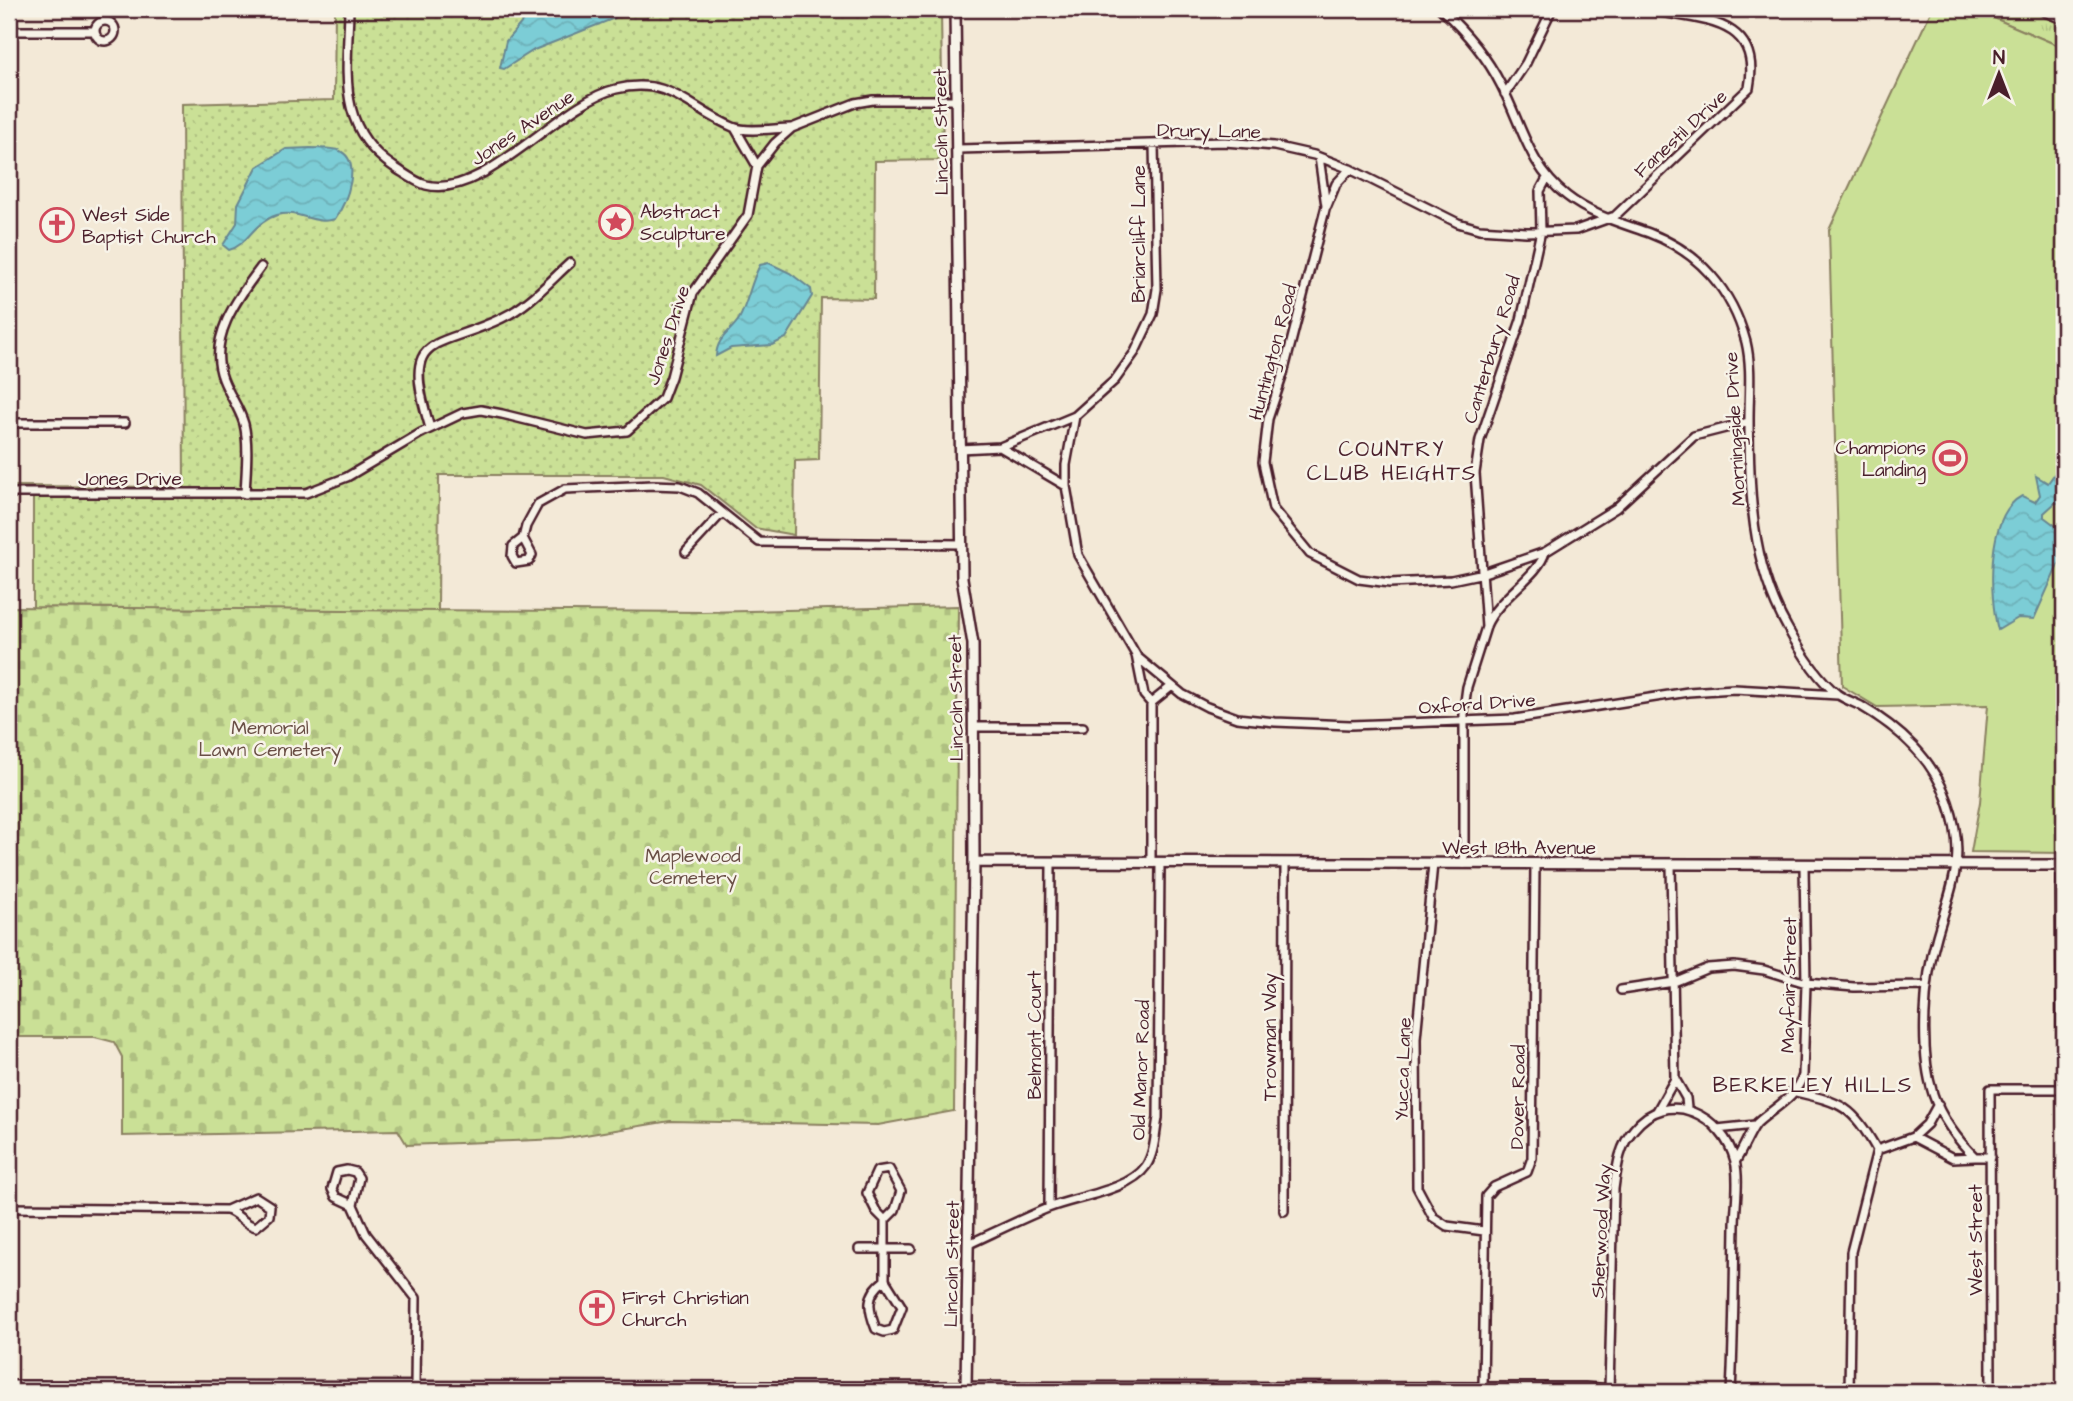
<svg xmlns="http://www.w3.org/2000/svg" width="2073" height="1401" viewBox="0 0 2073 1401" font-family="'Architects Daughter',sans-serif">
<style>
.grass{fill:url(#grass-tufts);stroke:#8a8060;stroke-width:2}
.cemetery{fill:url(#cemetery-stones);stroke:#8a8060;stroke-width:2}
.park{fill:url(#park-dots);stroke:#8a8060;stroke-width:2}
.garden{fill:#cae096;stroke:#8a8060;stroke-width:2}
.water{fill:url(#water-waves);stroke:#688792;stroke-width:2}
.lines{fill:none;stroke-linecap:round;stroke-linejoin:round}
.minor-casing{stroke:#4a1f2b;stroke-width:12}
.tertiary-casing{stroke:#4a1f2b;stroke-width:14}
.motorway-casing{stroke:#4a1f2b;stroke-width:19}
.minor{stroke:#f7f3e8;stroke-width:7}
.tertiary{stroke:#f7f3e8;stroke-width:9}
.motorway{stroke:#f7f3e8;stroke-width:14}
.labels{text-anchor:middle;stroke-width:5;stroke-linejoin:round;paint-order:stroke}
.street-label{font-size:19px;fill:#4a1f2b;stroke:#f7f3e8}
.poi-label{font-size:19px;fill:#4a1f2b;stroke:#f7f3e8;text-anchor:start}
.park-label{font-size:19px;fill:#6a4f46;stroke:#f7f3e8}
.neighbourhood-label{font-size:21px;letter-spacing:2px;fill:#4a1f2b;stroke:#f7f3e8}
</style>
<defs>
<pattern id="grass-tufts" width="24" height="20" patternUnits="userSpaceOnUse" patternTransform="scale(1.75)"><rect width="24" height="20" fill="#cae096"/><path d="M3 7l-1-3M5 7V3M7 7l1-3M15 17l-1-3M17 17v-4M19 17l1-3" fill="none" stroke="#afc081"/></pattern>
<pattern id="cemetery-stones" width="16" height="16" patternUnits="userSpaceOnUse" patternTransform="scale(1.75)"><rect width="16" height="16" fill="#cae096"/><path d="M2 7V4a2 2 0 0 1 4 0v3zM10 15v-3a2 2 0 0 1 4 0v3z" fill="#afc081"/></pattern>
<pattern id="park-dots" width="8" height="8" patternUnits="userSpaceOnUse" patternTransform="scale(1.75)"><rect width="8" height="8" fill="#cae096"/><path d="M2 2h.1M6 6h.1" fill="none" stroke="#afc081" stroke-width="1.8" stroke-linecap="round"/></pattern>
<pattern id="water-waves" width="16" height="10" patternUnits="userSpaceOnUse" patternTransform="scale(1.75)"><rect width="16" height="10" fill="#7ccdd6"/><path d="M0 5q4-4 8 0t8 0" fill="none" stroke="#6db0b8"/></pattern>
</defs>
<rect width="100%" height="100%" fill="#f3e9d7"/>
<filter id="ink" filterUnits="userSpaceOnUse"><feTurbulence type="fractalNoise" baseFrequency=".0143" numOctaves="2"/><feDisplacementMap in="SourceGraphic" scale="14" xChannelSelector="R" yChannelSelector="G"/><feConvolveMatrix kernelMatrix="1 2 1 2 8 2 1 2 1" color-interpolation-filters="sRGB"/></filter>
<g filter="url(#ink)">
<path class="grass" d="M1973 9H2026L2064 25V48Z"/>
<path class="cemetery" d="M958 606 954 1111 878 1125 670 1121 561 1139 407 1145 398 1130 122 1136V1057L114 1042 95 1037H9V607L703 612Z"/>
<path class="park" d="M335 9H941L943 160 875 161 874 299 821 298 819 460 795 461 794 535 755 528 701 485 664 475H439L438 611 33 607V497H9V486L184 487 182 104 334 100Z"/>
<path class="garden" d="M1932 9H1973L2064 48V853L1971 852 1980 802 1988 705 1877 707 1842 686 1829 230Z"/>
<path class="water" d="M533 9H619L620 11 615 18 534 50 504 69 500 68 506 41Z
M310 148C319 148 330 148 338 150 364 160 346 203 335 219 315 226 298 209 277 215 252 223 248 245 229 250L223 245 237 223 238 204 257 167 286 149Z
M769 263 790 273 811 289 812 296 786 338 772 345 731 348 716 356C717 337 730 333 739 319 747 305 751 281 760 265Z
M2064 448V503H2055L2044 513V517L2056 526 2064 527V559L2058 565 2034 619 2018 618 1998 630C1989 597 1986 514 2022 496L2035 502 2040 495 2036 476 2048 483 2055 473Z"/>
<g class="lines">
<g class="minor-casing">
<path id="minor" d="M349 9C348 70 335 128 394 167 404 173 415 182 426 185 485 200 559 102 616 89 671 76 689 109 733 127 748 133 775 128 791 128
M1441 9C1465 31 1486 55 1501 85 1522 125 1529 167 1567 196 1591 215 1621 223 1649 233 1699 252 1732 290 1746 342 1752 367 1749 393 1749 419 1749 490 1751 564 1787 627 1800 651 1816 677 1837 694 1844 699 1853 702 1861 706 1899 728 1934 760 1948 802 1967 857 1952 884 1937 936 1924 980 1919 1050 1933 1094 1940 1116 1958 1141 1975 1157H1991
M95 31a10 10 0 1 1 20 0a10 10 0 1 1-20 0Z
M9 31H92
M1505 94 1526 63 1552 9
M735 128 757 166
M958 149 1225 142 1274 146 1314 155 1350 169 1458 223 1479 229 1526 232 1576 230 1615 216 1749 88C1763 15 1697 21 1645 9
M1319 157 1326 206 1283 374 1268 419 1263 462 1273 509 1310 554 1359 579 1390 583 1451 580 1484 573 1545 552 1616 508 1694 436 1749 422
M1327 206 1336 184 1350 169
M9 423H125
M430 428C400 330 434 351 502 318 528 306 549 282 570 263
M960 449 1000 447
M1066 486 1000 447 1075 416
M9 493H306L347 477 421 433 463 413 481 410 502 414 587 435 627 431 663 398 671 377 693 293 748 215 757 166 775 143 792 128 855 103 873 100H957
M245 494C246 471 249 445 244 424 239 407 229 395 223 379 207 338 237 299 261 267
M523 538 526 526 538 504 565 489 653 485 680 486 698 493 759 542 962 544
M523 538 532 555 529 561 516 563 512 556 513 546Z
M686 552 722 513
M1486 626C1498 597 1539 576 1545 552
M1136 656 1182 694 1207 707 1237 718 1275 722 1350 725 1515 719 1688 692 1734 689 1838 695
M1151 703 1172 686
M973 727H1083
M1151 863V703L1144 695 1136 655 1078 555 1066 486V465L1075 416 1115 380 1135 352 1153 314 1157 289 1154 145
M1433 864 1416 1038 1417 1187 1433 1217 1447 1226 1484 1231
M1464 864V709L1467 687 1486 627 1475 473 1480 440 1521 320 1541 231 1540 191 1547 178
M1671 865 1675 1079 1686 1098 1687 1108
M2060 865 2062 1089
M1621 990 1674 982 1708 968 1734 966 1764 970 1806 983 1854 987 1926 986
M1792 1091C1842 1103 1851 1104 1877 1150
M1657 1111 1675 1079
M1717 1129 1755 1125
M1913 1137 1927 1124 1938 1104
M1877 1150 1913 1137 1953 1158 1975 1157
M1735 1162C1742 1152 1751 1129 1757 1123 1772 1109 1798 1096 1803 1075L1806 983 1804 866
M347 1170 355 1172 359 1178 353 1205 336 1197 332 1189 337 1172Z
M353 1205 366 1234 416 1298 415 1387
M1049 1207 1051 862
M9 1208 227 1210C239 1214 243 1224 256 1227L269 1216 270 1206 256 1197 227 1210
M1284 1211 1285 864
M885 1220 876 1211 867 1193 877 1171 889 1169 901 1191 895 1210 885 1220V1249H911
M969 1244C995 1232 1021 1219 1048 1208 1075 1197 1129 1191 1146 1166 1155 1153 1155 1133 1158 1118L1160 863
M859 1249H885V1280L902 1307 893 1330 884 1332 876 1329C868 1309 865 1295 885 1280
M1483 1388 1486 1196 1494 1187 1527 1172 1532 1158 1535 865
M1609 1390 1614 1189C1617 1167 1619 1146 1634 1129 1668 1087 1723 1115 1735 1161 1740 1180 1735 1207 1735 1226 1734 1281 1734 1337 1731 1392
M1849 1392 1851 1252 1877 1150
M1991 1392 1990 1089H2064"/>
</g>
<g class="tertiary-casing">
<path id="tertiary" d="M955 9 962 578 973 644 974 862 966 1387
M974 862 2064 865
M9 1386 1585 1388 1639 1392"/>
</g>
<g class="motorway-casing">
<path id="motorway" d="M2047 9 2064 16"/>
</g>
<use href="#minor" class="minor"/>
<use href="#tertiary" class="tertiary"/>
<use href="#motorway" class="motorway"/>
</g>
</g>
<defs>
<g id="sight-ring" transform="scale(1.75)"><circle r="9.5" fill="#f7f3e8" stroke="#d1495b" stroke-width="1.5"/><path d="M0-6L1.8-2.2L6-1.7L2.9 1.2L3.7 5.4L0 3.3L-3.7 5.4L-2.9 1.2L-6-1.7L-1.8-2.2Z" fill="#d1495b"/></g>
<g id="church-ring" transform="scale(1.75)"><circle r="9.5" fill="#f7f3e8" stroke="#d1495b" stroke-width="1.5"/><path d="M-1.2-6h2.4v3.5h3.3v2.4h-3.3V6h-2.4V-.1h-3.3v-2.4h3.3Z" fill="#d1495b"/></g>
<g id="stadium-ring" transform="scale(1.75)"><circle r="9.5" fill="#f7f3e8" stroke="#d1495b" stroke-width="1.5"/><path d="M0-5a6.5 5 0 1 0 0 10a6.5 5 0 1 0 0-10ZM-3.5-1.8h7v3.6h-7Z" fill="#d1495b"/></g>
</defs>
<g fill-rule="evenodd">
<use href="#sight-ring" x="616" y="222"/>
<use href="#church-ring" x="57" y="225"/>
<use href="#stadium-ring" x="1950" y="458"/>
<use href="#church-ring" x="597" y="1308"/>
</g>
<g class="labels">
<g class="street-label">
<text transform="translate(522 127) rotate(-34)" y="7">Jones Avenue</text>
<text transform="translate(1209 130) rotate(1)" y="7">Drury Lane</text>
<text transform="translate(940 132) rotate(-91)" y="7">Lincoln Street</text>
<text transform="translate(1680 133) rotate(-43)" y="7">Fanestil Drive</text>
<text transform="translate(1138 234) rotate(-90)" y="7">Briarcliff Lane</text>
<text transform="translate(667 335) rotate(-72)" y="7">Jones Drive</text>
<text transform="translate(1491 349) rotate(-73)" y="7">Canterbury Road</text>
<text transform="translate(1272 352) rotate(-75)" y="7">Huntington Road</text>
<text transform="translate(1734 429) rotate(-93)" y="7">Morningside Drive</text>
<text x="130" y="485">Jones Drive</text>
<text transform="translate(955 698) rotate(-91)" y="7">Lincoln Street</text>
<text transform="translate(1477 703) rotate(-4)" y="7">Oxford Drive</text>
<text x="1519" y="854">West 18th Avenue</text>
<text transform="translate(1788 985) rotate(-89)" y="7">Mayfair Street</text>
<text transform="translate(1034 1035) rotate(-90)" y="7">Belmont Court</text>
<text transform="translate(1269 1037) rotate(-90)" y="7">Trowman Way</text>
<text transform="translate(1402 1069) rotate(-88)" y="7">Yucca Lane</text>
<text transform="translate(1140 1070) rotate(-88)" y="7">Old Manor Road</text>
<text transform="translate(1517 1097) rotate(-89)" y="7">Dover Road</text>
<text transform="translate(1600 1231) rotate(-87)" y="7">Sherwood Way</text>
<text transform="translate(1975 1240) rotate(-90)" y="7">West Street</text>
<text transform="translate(951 1264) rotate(-89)" y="7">Lincoln Street</text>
</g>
<g class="poi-label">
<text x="640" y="218">Abstract<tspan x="640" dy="22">Sculpture</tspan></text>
<text x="82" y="221">West Side<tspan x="82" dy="22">Baptist Church</tspan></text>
<text x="1926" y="454" text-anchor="end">Champions<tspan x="1926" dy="22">Landing</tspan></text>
<text x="622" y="1304">First Christian<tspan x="622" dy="22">Church</tspan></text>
</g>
<g class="park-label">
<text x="270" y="734">Memorial<tspan x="270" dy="22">Lawn Cemetery</tspan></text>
<text x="693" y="862">Maplewood<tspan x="693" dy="22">Cemetery</tspan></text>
</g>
<g class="neighbourhood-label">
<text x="1392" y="456">COUNTRY<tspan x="1392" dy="24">CLUB HEIGHTS</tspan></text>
<text x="1813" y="1092">BERKELEY HILLS</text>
</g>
</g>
<rect width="2073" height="1401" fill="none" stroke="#f7f3e8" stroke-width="35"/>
<rect x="18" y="18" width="2038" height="1366" fill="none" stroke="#4a1f2b" stroke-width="2.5" filter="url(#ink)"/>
<g transform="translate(1999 74)" stroke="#f7f3e8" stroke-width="5" paint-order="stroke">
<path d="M0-5L12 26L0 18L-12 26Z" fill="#4a1f2b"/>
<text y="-10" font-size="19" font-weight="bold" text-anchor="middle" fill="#4a1f2b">N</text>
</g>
</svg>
